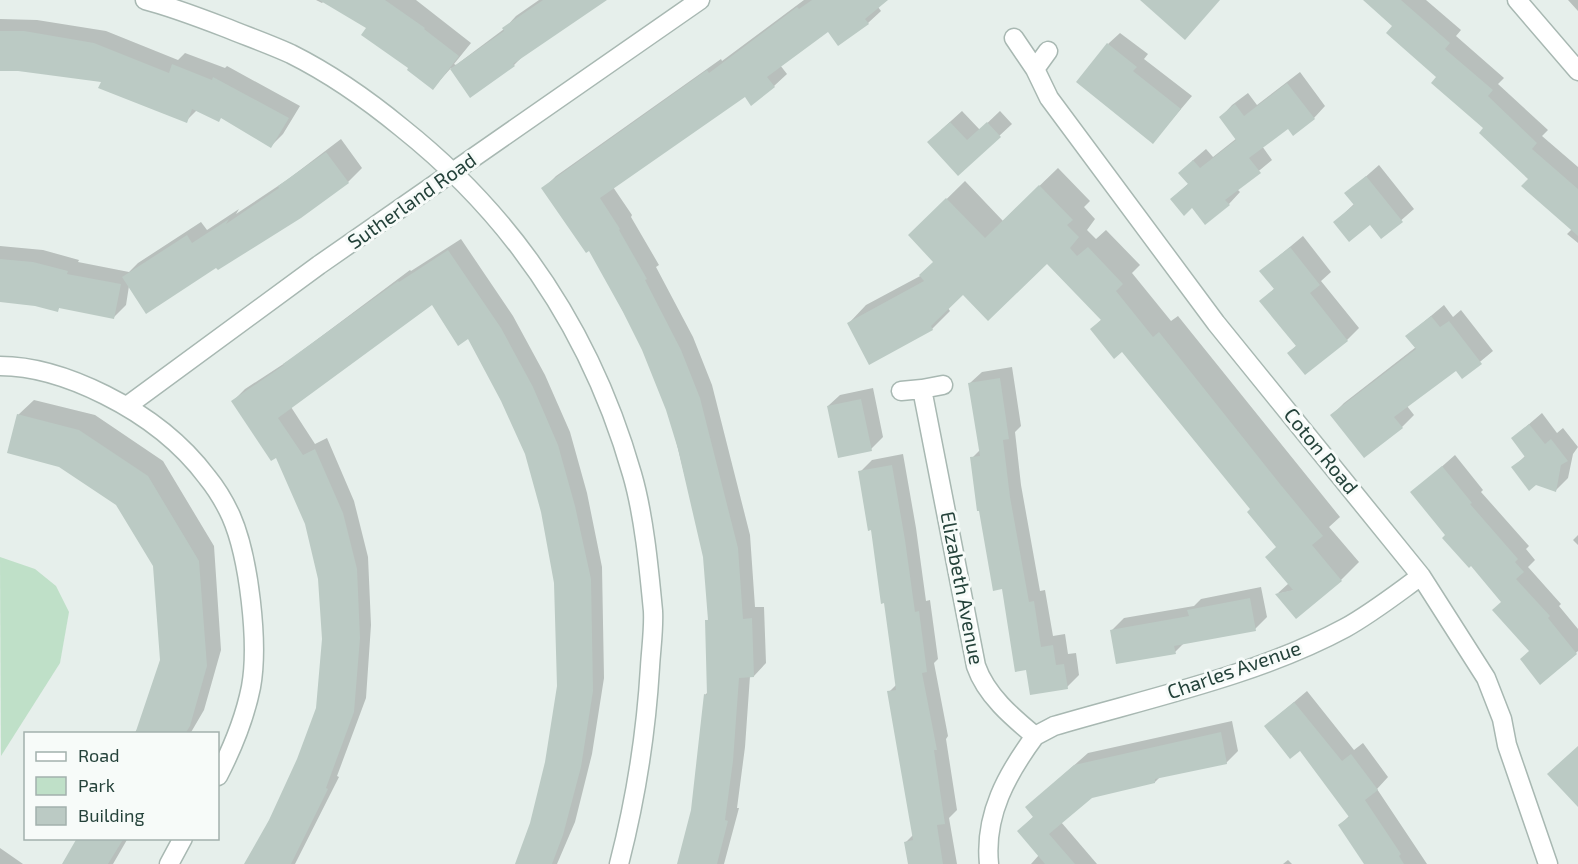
<svg xmlns="http://www.w3.org/2000/svg" width="1578" height="864" viewBox="0 0 1578 864" font-family="'Exo 2',sans-serif">
<style>
.green{fill:#bfe0c8}
.shadow{fill:#0003}
.building{fill:#bbcac4}
.lines{fill:none;stroke-linecap:round;stroke-linejoin:round}
.minor-casing{stroke:#a8b8b2;stroke-width:21}
.minor{stroke:#fff;stroke-width:18}
.labels{text-anchor:middle;stroke-width:6;stroke-linejoin:round;paint-order:stroke}
.street-label{font-size:20px;fill:#24423a;stroke:#f7fbf9}
</style>
<rect width="100%" height="100%" fill="#e6efeb"/>
<path class="green" d="M0 557 35 569 56 586 69 612 60 663 1 756Z"/>
<path class="shadow" d="M316 0H416L471 43 454 64 456 65 504 29 516 16 539 0H605L526 53 514 65 451 68 433 88 368 28 324 1 322 3Z
M804 0H886L878 7 881 11 868 23 828 30 780 65 787 74 774 86 745 95 613 187 632 215 631 217 659 265 656 267 693 337 712 385 750 535 755 607H764L766 663 754 676H750L745 747 737 808H739L724 864H679L693 811 705 695 708 692 707 621 709 618 705 556 668 409 643 349 590 248 543 189 556 176 721 59 722 61Z
M1366 0H1426L1461 30 1456 36 1504 78 1498 84 1548 130 1542 136 1578 167V243L1567 234 1572 229 1530 179 1394 26Z
M1568 0H1578V11Z
M0 19 37 20 106 31 178 60 185 53 225 68 227 66 300 106 283 134 271 146 222 117 197 110 186 121 103 81 18 70 0 69Z
M1120 33 1148 54 1144 59 1192 96 1153 142 1108 44Z
M1300 72 1325 106 1314 118 1288 126 1262 146 1272 160 1237 189 1240 192 1229 204 1192 206 1172 199 1189 183 1192 161 1206 149 1213 157 1237 138 1221 117 1232 105 1248 93 1257 105Z
M962 111 980 130 1000 111 1012 124 958 174 941 130Z
M341 139 362 168 348 182 217 266 129 286 126 305 114 317 60 307 57 310 35 304 0 301V246L43 250 79 260 78 262 129 272 138 263 201 222 207 230 239 209 236 214 287 180Z
M1379 165 1414 209 1382 237 1370 223 1335 222 1354 204 1346 194Z
M1058 168 1090 201 1084 207 1095 219 1087 230 1096 239 1106 230 1140 265 1132 273 1171 321 1178 316 1340 517 1329 527 1359 562 1341 580 1277 594 1289 583 1278 546 1252 509 1122 350 1092 329 1102 319 1047 262 963 293 948 308 950 311 932 329 849 323 866 305 922 275 935 262 910 235 965 181 1003 221Z
M1303 236 1331 272 1321 281 1359 328 1347 340 1289 353 1297 345 1261 301 1275 288 1261 271Z
M461 239 513 316 545 375 570 432 587 493 602 567 604 678 592 754 575 822 557 864H516L532 823 547 762 559 686 555 583 542 511 526 454 503 400 469 337 433 303 291 407 315 444 327 438 354 501 368 557 371 625 366 698 337 776 339 777 295 864H247L270 821 299 760 318 709 324 639 320 578 306 524 277 455 233 401 245 389 291 359 410 270 411 271Z
M1444 305 1453 317 1461 310 1493 351 1463 376 1457 368 1407 406 1414 415 1402 427 1364 456 1332 415 1344 403 1416 347 1407 336Z
M1012 367 1021 426 1015 432 1021 485 1040 591 1045 590 1053 636 1065 634 1068 654 1076 653 1079 675 1067 687 1027 669 1003 587 972 458 980 450 970 383 982 372Z
M873 388 883 437 871 449 828 406 840 395Z
M34 400 95 415 163 461 214 546 221 650 204 710 190 734H134L140 725 162 661 154 565 117 504 18 415Z
M1542 413 1557 433 1563 428 1578 447 1573 454 1568 478 1556 490 1513 468 1526 455 1513 438Z
M903 454 916 528 926 601 930 600 938 659 934 663 948 736 946 739 957 810 949 818 957 864H910L906 842 914 834 889 692 897 684 886 601 860 472 872 460Z
M1455 455 1483 490 1481 492 1529 546 1526 549 1535 560 1528 567 1561 604 1559 606 1578 629V651L1541 683 1530 650 1503 601 1412 493Z
M1578 535V545L1573 540Z
M1261 587 1267 617 1255 629 1185 642 1175 652 1112 630 1124 618 1194 606 1201 599Z
M1307 691 1354 750 1363 743 1388 777 1377 789 1427 864H1366L1340 825 1350 815 1300 749 1266 726Z
M1232 721 1238 751 1226 763 1160 777 1155 782 1092 796 1061 822 1097 864H1031L1039 855 1019 831 1034 816 1027 807 1088 753Z
M80 838H128L113 864H64Z
M0 848 23 864H0Z
M1288 860 1292 864H1283Z"/>
<path class="building" d="M319 0H385L425 28 424 29 459 56 433 90 407 70 408 68 361 35 366 28Z
M543 0H607L513 64 515 66 470 98 450 69 504 31 502 28Z
M812 0H888L865 19 869 24 838 46 828 32 767 77 775 87 751 106 745 97 600 198 620 229 619 230 647 279 645 280 681 350 700 398 738 548 743 619 752 618 754 677 739 678 733 761 725 820 728 821 717 864H677L691 810 704 694 707 695 705 620H708L703 557 678 449 666 410 642 350 623 312 589 251 586 253 541 188 707 70 709 73 797 7 799 9Z
M1140 0H1220L1185 40Z
M1363 0H1401L1450 43 1445 49 1493 90 1488 96 1537 143 1532 149 1578 189V236L1521 186 1528 179 1479 133 1483 128 1431 83 1436 77 1386 33 1392 26Z
M0 31H24L94 43 169 73 172 64 212 80 213 77 289 118 271 148 221 118 219 122 192 109 187 123 98 88 101 82 18 71H0Z
M1107 43 1137 67 1133 71 1181 109 1153 144 1076 82Z
M1287 83 1315 119 1293 136 1288 129 1249 158 1261 173 1225 200 1230 205 1205 225 1192 208 1184 216 1170 199 1188 184 1178 173 1193 160 1200 168 1236 140 1219 117 1235 104 1244 116Z
M950 122 967 140 987 122 1001 137 958 176 927 142Z
M326 152 349 183 301 218 218 270 216 268 146 314 122 277 187 235 192 243 229 219 226 224 279 188 278 186Z
M1366 176 1403 222 1381 239 1370 225 1349 242 1333 222 1354 205 1344 193Z
M1039 185 1073 220 1067 225 1079 237 1070 248 1077 256 1088 247 1123 284 1116 291 1153 337 1159 332 1280 484 1323 536 1312 545 1342 581 1296 619 1275 594 1293 590 1265 557 1276 547 1247 512 1250 509 1122 352 1114 359 1090 329 1101 320 1047 264 988 321 963 295 931 326 933 330 869 365 847 323 924 281 919 275 933 262 908 235 946 198 985 238Z
M1290 247 1320 285 1310 293 1348 341 1305 375 1287 353 1296 346 1259 301 1274 289 1259 271Z
M448 250 501 328 533 387 558 445 575 506 591 579 593 691 581 767 563 835 552 864H515L530 823 545 762 557 686 554 583 541 512 525 454 501 401 468 339 458 346 432 305 278 418 303 455 315 449 343 513 357 569 360 638 354 712 326 788 328 789 291 864H244L269 820 297 759 316 708 322 639 318 579 305 524 276 458 271 461 231 401 284 365 283 364 398 281 399 282Z
M0 259 33 262 68 271 67 274 121 284 114 319 59 308 58 312 35 306 0 302Z
M1431 316 1440 327 1449 321 1482 364 1462 379 1456 371 1394 417 1403 428 1364 458 1330 415 1416 349 1405 336Z
M1000 378 1009 439 1003 440 1010 497 1029 602 1034 601 1041 647 1053 645 1056 665 1064 664 1068 689 1030 695 1026 670 1015 672 1002 589 993 591 979 511H977L970 457 980 456 968 383Z
M861 399 872 451 838 458 827 406Z
M17 414 79 430 148 476 199 561 207 666 190 726 185 734H135L160 660 153 566 116 505 59 467 7 453Z
M1529 424 1545 444 1551 439 1568 461 1561 465 1556 492 1536 485 1529 491 1511 467 1525 457 1511 438Z
M892 465 905 540 915 612 919 611 927 672 922 673 937 750H934L945 824 937 825 943 864H908L904 842 913 840 887 691 896 690 884 603 881 604 871 530 868 531 858 471Z
M1442 466 1472 503 1470 504 1518 559 1515 562 1524 572 1516 579 1550 616 1548 618 1577 654 1540 685 1520 659 1529 651 1492 610 1501 602 1471 566 1469 568 1442 538 1445 535 1410 492Z
M1250 598 1256 631 1174 646 1176 654 1116 664 1110 630 1189 616 1187 610Z
M1294 702 1342 761 1351 754 1378 790 1365 800 1401 854 1399 856 1404 864H1364L1338 825 1349 817 1300 751 1290 759 1264 726Z
M1221 732 1227 764 1155 779V783L1092 798 1049 834 1075 864H1045L1017 831 1033 817 1025 807 1074 765Z
M1578 746V807L1547 774Z
M77 838H124L108 864H62Z"/>
<g class="lines">
<g class="minor-casing">
<path id="minor" d="M145 0C172 7 198 17 224 27 246 36 269 44 291 54 331 74 368 100 402 128 515 218 592 334 632 474 644 515 649 569 653 611 654 629 651 649 650 667 646 735 636 798 619 864
M1517 0 1578 71
M1014 38 1035 69 1048 51
M1035 69 1049 98 1216 323 1421 576 1486 678 1502 719 1507 745 1548 864
M0 366C36 366 73 379 105 395 145 415 180 441 207 477 216 488 225 503 231 516 249 557 259 643 251 687 245 717 232 749 218 776
M943 385 922 389 976 666C986 695 1012 717 1035 736 1007 774 984 815 989 864
M901 391 922 389
M127 406 319 265 700 0
M1035 736 1054 726C1149 698 1258 675 1345 628 1372 613 1396 594 1421 576
M169 864 183 838"/>
</g>
<use href="#minor" class="minor"/>
</g>
<g class="labels">
<g class="street-label">
<text transform="translate(412 201) rotate(-35)" y="7">Sutherland Road</text>
<text transform="translate(1321 451) rotate(51)" y="7">Coton Road</text>
<text transform="translate(962 588) rotate(79)" y="7">Elizabeth Avenue</text>
<text transform="translate(1234 670) rotate(-19)" y="7">Charles Avenue</text>
</g>
</g>
<rect x="24" y="732" width="195" height="108" fill="#f7fbf9" stroke="#a3b1ad" stroke-width="1.5"/>
<rect x="36" y="752" width="30" height="9" fill="#ffffff" stroke="#a3b1ad" stroke-width="1.5"/>
<text x="78" y="762" font-size="18" fill="#24423a">Road</text>
<rect x="36" y="777" width="30" height="18" fill="#bfe0c8" stroke="#a3b1ad" stroke-width="1.5"/>
<text x="78" y="792" font-size="18" fill="#24423a">Park</text>
<rect x="36" y="807" width="30" height="18" fill="#bbcac4" stroke="#a3b1ad" stroke-width="1.5"/>
<text x="78" y="822" font-size="18" fill="#24423a">Building</text>
</svg>
